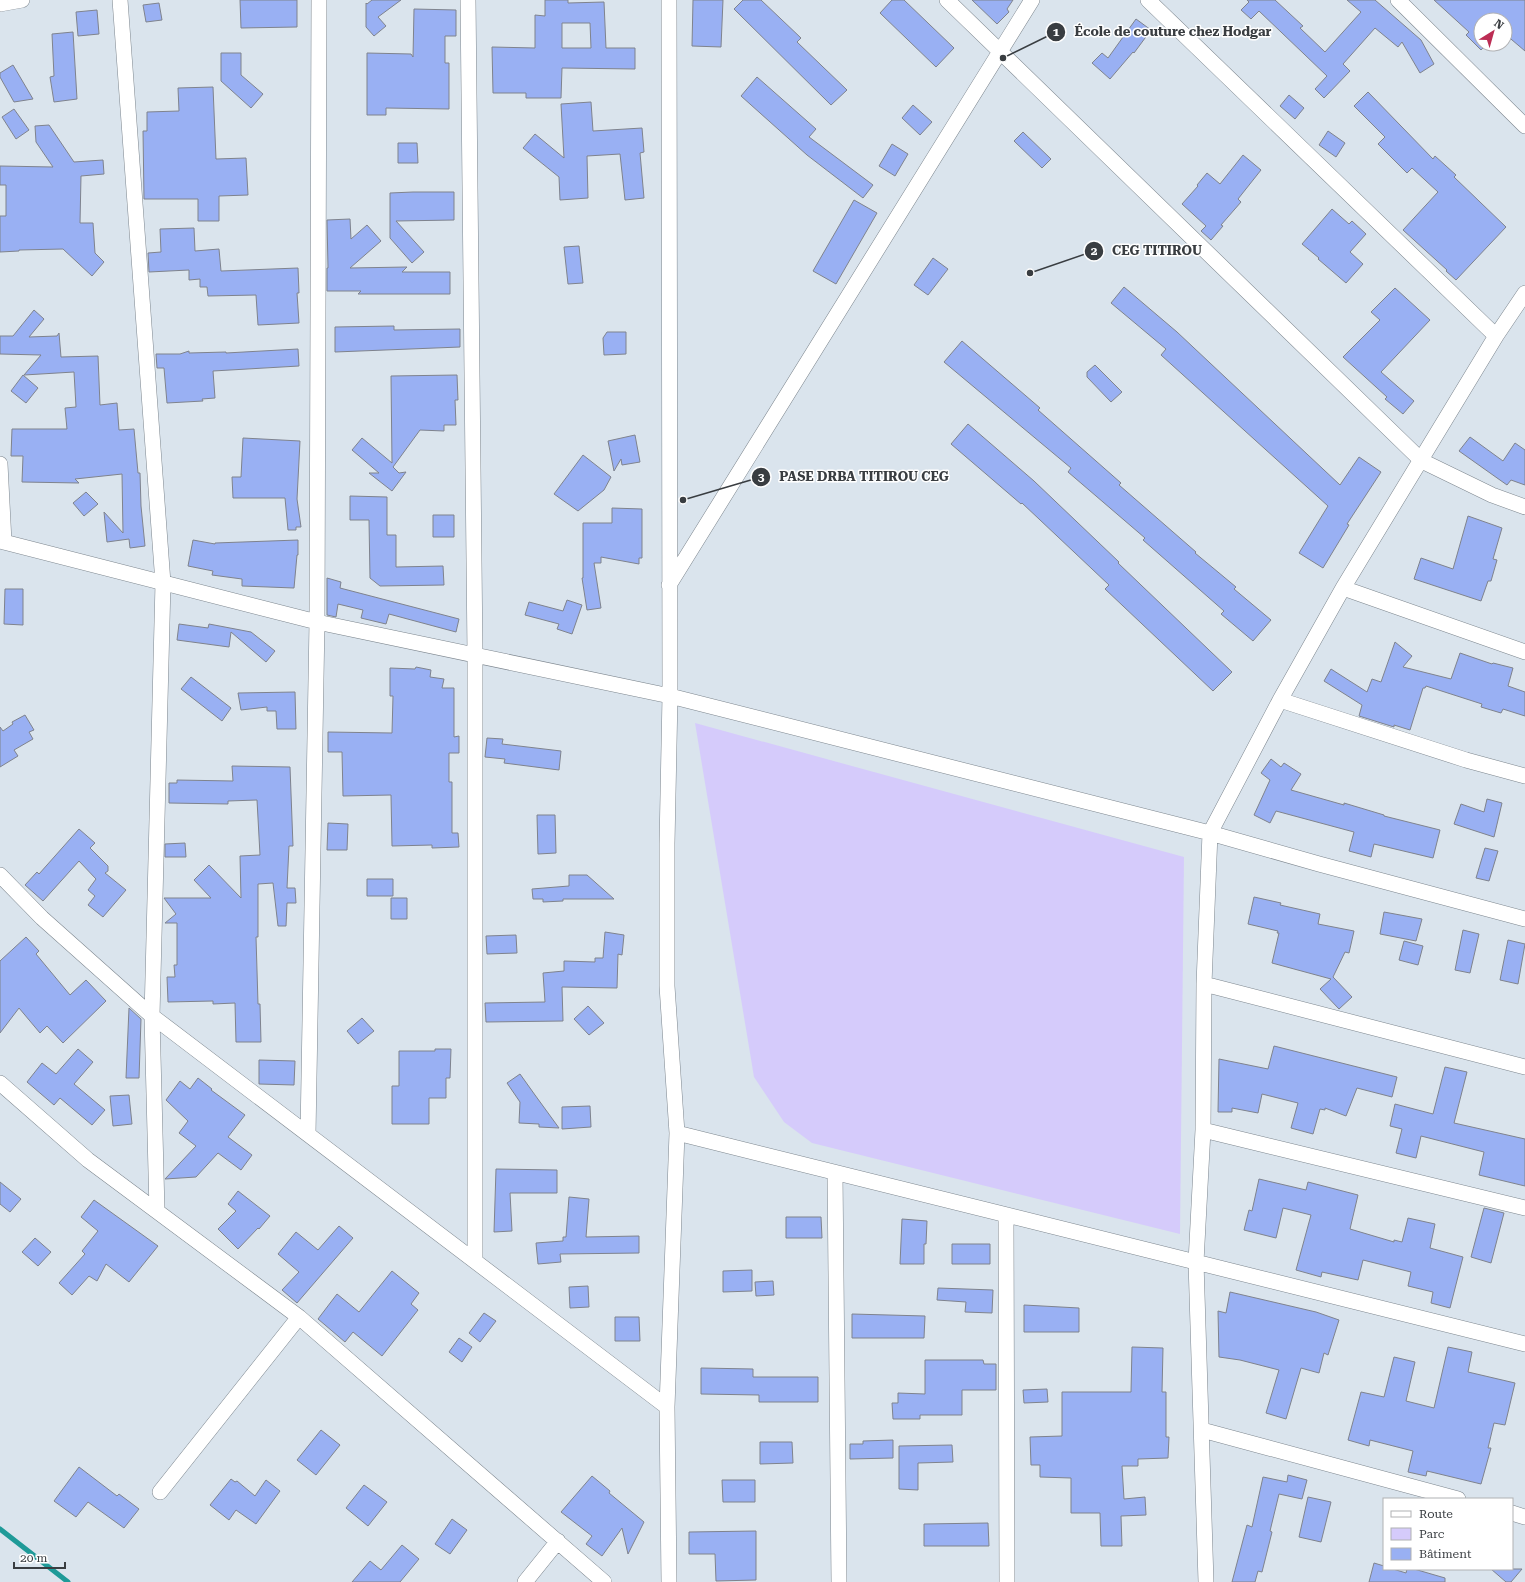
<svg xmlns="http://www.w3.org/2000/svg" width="1525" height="1582" viewBox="0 0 1525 1582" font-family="'Roboto Serif',serif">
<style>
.green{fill:#d5cbfb}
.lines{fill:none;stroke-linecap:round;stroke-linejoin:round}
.stream{stroke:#1f9a98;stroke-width:5}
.building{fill:#99b0f3;stroke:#7f838d;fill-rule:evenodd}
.street-casing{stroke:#7d868e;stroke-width:16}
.street{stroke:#fff;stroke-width:15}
.leader{fill:none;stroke:#393d41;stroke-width:1.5}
.callout-dot{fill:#393d41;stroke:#fff;stroke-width:1.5}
.mark-label{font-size:12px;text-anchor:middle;font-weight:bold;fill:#fff}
.callout-label{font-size:13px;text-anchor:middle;font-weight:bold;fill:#393d41;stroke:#fff;stroke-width:3;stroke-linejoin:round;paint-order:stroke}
</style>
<rect width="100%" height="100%" fill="#dae4ed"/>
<path class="green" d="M695 723 1184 857 1180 1234 812 1143 784 1122 754 1077Z"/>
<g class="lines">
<path class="stream" d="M0 1529 68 1582"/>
</g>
<path class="building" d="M240 0H297V27L241 28Z
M372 0H401L378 17 386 26 374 36 366 27V3L367 4Z
M545 0H568V3L604 2 606 48H635V69L562 68 561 98H526V93H493L492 47 535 48V15L545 16ZM562 23H590L591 48H562Z
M693 0H723L721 47 692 46Z
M743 0H761L801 38 797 42 847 90 831 105 734 9Z
M892 0H904L954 48 936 67 880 13Z
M972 0H1013L1007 9 1009 12 997 24Z
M1247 0H1275L1303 26 1300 28 1325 52 1361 12 1347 0H1375L1421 40 1434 64 1420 73 1402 42 1398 47 1375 28 1343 64 1350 71 1324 98 1315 89 1327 76 1259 11 1251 19 1241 10 1249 2Z
M1434 0H1525V51L1505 34V20H1481V44H1487L1481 50 1466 35 1469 32Z
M159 3 162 20 146 22 143 5Z
M414 9 456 10V36H445V63H449V109L386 108V115H367V53L411 54 413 57Z
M97 10 99 34 78 36 76 12Z
M1136 19 1151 30 1134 53 1133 52 1110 79 1092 63 1102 53 1108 58Z
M73 32 77 99 54 102 50 77 54 76 52 34Z
M221 53H241V75L263 94 251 108 221 81Z
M13 65 33 99 14 102 0 77V73Z
M757 77 816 129 809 137 873 185 863 198 807 155 741 96Z
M213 87 216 159 246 158 248 195 219 196V221H198V199H144L143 131H147V112L179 111 178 88Z
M1368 92 1433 159 1435 156 1456 175 1454 177 1506 227 1456 280 1446 271 1447 270 1403 230 1438 192 1412 168 1407 173 1378 144 1385 137 1354 106Z
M1289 95 1304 108 1295 119 1280 106Z
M591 102 593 131 642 128 644 152 640 153 644 198 625 200 620 154 587 156 588 198 560 200 559 177 523 148 535 134 564 158 561 104Z
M913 105 932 122 920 135 902 118Z
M14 109 29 130 16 139 2 117Z
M49 125 74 162 103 160 104 174 81 176 80 223H93L95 253 104 262 92 276 63 249 19 250V251L0 252V216H6V185H0V166L53 167 36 142 35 126Z
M1328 131 1345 143 1336 157 1319 145Z
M1023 132 1051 159 1042 168 1014 141Z
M398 143H417L418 163H398Z
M892 144 908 154 895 176 879 166Z
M1243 155 1261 170 1238 199 1241 202 1221 225 1223 226 1211 240 1201 231 1206 226 1182 204 1198 186 1197 185 1207 173 1220 184Z
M413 192H454V220L396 221 424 252 412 263 390 238V193Z
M854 200 877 213 836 284 813 271Z
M1332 209 1349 224 1352 221 1366 234 1350 252 1363 264 1346 283 1318 259 1319 258 1302 244Z
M350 219 351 239 367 225 381 241 350 268 407 267 402 272H450V294H358L361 291H327V268H328L327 220Z
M194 228 195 251 219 249 221 271 298 268 299 293H297L299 323 258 325 256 295 208 296 207 287H200V279L189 280V270L149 272 148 253 161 252 160 229Z
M579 246 583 283 568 284 564 247Z
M933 258 948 269 928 295 914 285Z
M1124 287 1177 332 1340 485 1359 457 1381 472 1347 524 1349 525 1323 568 1299 553 1328 506 1161 355 1166 349 1111 303Z
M1395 288 1430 320 1381 372 1414 401 1403 414 1385 399 1387 397 1343 357 1380 320 1371 312Z
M34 310 44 319 29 337 57 336 59 333 61 357 98 356 100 405 117 403 119 430 134 429 138 473H140L141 506 145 546 130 548 129 539 107 542 104 512 123 533 122 474 75 479 79 483 22 482 23 456H11L12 429H67L65 408 76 407 74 372 24 375 41 355 0 354V336H13Z
M394 326V330L460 329V347L335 352V327Z
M607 332H626V354L604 355 603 338Z
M962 341 1040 408 1038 410 1121 483 1119 485 1196 552 1195 553 1236 587 1234 589 1271 620 1253 641 1221 614 1224 611 1143 540 1145 538 1068 472 1071 468 944 362Z
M298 349 299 366 213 371 215 398 202 399 203 401 167 403 164 368H157L156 354H180L189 351V353L226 352V353Z
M1095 365 1122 392 1111 402 1087 377V372Z
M23 375 38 388 26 403 11 391Z
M457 375 458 400H455L456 425H444V431L420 430 393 467 399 473 406 472 392 491 369 473H379L352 450 362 438 392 463 391 376Z
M968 424 1034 481 1119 562 1118 563 1232 672 1213 691 1105 589 1109 585 1022 503 1021 504 951 444Z
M635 435 640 462 622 465 621 459 614 471 608 441Z
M1470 437 1503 461 1515 443 1525 450V485L1511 480 1507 485 1459 451Z
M243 438 300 441 297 499 301 527H296V530H288L285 498H233L232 477H241Z
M583 455 611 477 604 490 578 511 554 494Z
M86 492 98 504 84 516 73 503Z
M350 496 387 497V535H396V567L443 566 444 585 380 586 370 578 369 520H350Z
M612 508 642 509V558H639V564L601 557V563H594L601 608 587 610 582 578H583V523H612Z
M433 515H454V537H433Z
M1468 516 1502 528 1493 559 1497 560 1491 581H1488L1481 601 1414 579 1421 558 1453 569Z
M193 540 215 544V543L298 540V555H297L294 588 242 586V579L212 575 213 571 188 566Z
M327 578 341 582 340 588 459 619 456 632 389 614 386 624 361 618 363 610 338 604 336 617 327 615Z
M5 589H23V625L4 624Z
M567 600 582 605 572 634 557 629 559 624 525 615 529 602 563 611Z
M179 624 208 628 209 624 251 632 275 651 266 662 231 632 229 647 177 640Z
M1395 642 1412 656 1403 667 1451 679 1460 653 1492 664 1493 663 1513 668 1508 686 1525 692V716L1503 709 1501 713 1481 707 1482 704 1426 686 1425 688H1423L1410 730 1394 725V727L1359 716 1362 705 1324 681 1331 669 1367 692 1372 679 1381 682Z
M416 667 431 670 430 677 444 679 442 688H454V737L459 736V753H449V782H452V833H458L459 847 432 848V845L392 846 391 795 343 796 342 752H328V732L392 733 393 696H390V668L415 669Z
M191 677 231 708 222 721 181 689Z
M295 692 296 729H277L276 711H267V707L241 710 238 693Z
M25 715 34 730 29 732 33 739 14 750 18 756 0 767V727L3 731 13 724 12 722Z
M487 738 503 739 502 744 561 751 559 770 504 763 505 759 485 757Z
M1271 759 1281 767 1284 763 1301 774 1291 790 1344 805V803L1384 815V816L1440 830 1433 858 1374 844 1371 857 1349 851 1354 832 1276 811 1270 823 1254 815 1270 780 1261 773Z
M232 766 290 767 293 846H289L287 888H295L296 903H287L286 926H278L273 883 258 884V937H256L258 1004H260L261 1042H236L235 1003 213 1004V1001L168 1002 167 977H175L174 965H177V923H165L176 914 164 898H211L194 880 209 865 241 898 240 856 260 855 257 800 228 801V804L169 803V783H177V780L233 781Z
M1487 799 1502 803 1494 837 1454 824 1461 804 1484 812Z
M537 815H555L556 853 538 854Z
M328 823 348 824 347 850H327Z
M79 829 95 843 90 848 108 866V871L105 873 126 890 103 917 88 905 95 896 88 890 96 879 79 861 43 901 25 885 37 872 39 874Z
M185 843 186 857H165V844Z
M1485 848 1498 851 1489 881 1476 878Z
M569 875H587L614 899H563V901L543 902V899H533L532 889 569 886Z
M367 879H393V896H367Z
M1254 897 1281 903 1280 905 1320 914 1318 924 1354 931 1349 953 1345 952 1333 977 1352 997 1339 1009 1320 989 1331 979 1272 963 1279 933H1277L1278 931 1248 924Z
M391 898H407V919H391Z
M1384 912 1422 919 1416 941 1380 934Z
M1463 930 1479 934 1470 973 1455 970Z
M605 932 624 935 622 955 618 954 617 988 562 987 563 1021 486 1022 485 1003 545 1002 543 973 564 971V961L595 962V958H603Z
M516 935 517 953 487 954 486 936Z
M26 937 39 951 36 954 70 995 86 980 106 1001 63 1043 47 1026 40 1033 19 1008 0 1033V961Z
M1508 940 1525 944 1518 984 1500 980Z
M1404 941 1423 946 1418 965 1399 960Z
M588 1006 604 1023 589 1035 574 1019Z
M129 1008 141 1019 139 1078H126Z
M362 1018 374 1031 358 1044 347 1031Z
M1274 1046 1397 1077 1392 1097 1357 1088 1346 1116 1325 1108V1110L1320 1109 1313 1134 1291 1128 1298 1103 1262 1094 1258 1113 1232 1108V1112H1218L1219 1059 1268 1069Z
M78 1049 93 1062 74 1084 105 1110 92 1125 60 1098 54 1105 27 1082 42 1063 56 1074Z
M435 1049H451L450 1078H446V1098H429V1124H392V1086H399V1051H435Z
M259 1060 295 1061 294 1085 259 1084Z
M1445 1067 1467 1072 1454 1123 1525 1139V1186L1479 1175 1484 1152 1421 1136 1416 1158 1396 1153 1402 1129 1390 1126 1395 1104 1433 1114Z
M520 1074 535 1095 559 1128 539 1127V1124L519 1123 520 1102 507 1083Z
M198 1078 212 1089 211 1090 245 1115 228 1137 252 1155 241 1170 218 1153 196 1177 165 1179 196 1146 179 1133 188 1121 166 1100 180 1081 190 1089Z
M129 1095 132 1124 113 1126 110 1096Z
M590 1106 591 1127 562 1129V1107Z
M496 1169 557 1170V1193H510L512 1231 494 1232Z
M1259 1179 1306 1190 1308 1182 1358 1195 1350 1229 1394 1242V1240L1402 1242 1408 1218 1435 1224 1430 1248 1463 1257 1450 1308 1431 1303 1433 1292 1408 1286 1411 1272 1363 1260 1358 1280 1322 1272 1321 1277 1296 1270 1311 1215 1283 1208 1276 1238 1244 1230 1249 1210 1252 1211Z
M0 1182 21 1199 10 1212 0 1204Z
M238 1191 270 1216 259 1229 258 1228 238 1249 218 1229 236 1211 228 1204Z
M569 1197 589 1199 586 1237 639 1236V1253L560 1254 561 1262 538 1264 536 1243 563 1241V1237H566Z
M94 1200 158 1246 129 1282 106 1264 97 1281 89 1276 72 1295 59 1283 85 1254 82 1251 98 1231 81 1217Z
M1484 1208 1504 1213 1491 1263 1471 1257Z
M786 1217H821L822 1238H786Z
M902 1219 927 1221 926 1244H924V1264H900Z
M339 1226 353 1238 297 1303 282 1290 299 1272 278 1254 296 1232 318 1250Z
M35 1238 51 1252 38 1266 22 1252Z
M952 1244H990V1264H952Z
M752 1270V1291L723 1292V1271Z
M392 1271 419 1293 411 1304 418 1310 382 1356 353 1332 345 1342 318 1319 337 1294 359 1312Z
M773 1281 774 1295 756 1296 755 1282Z
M588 1286 589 1307 570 1308 569 1287Z
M938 1288 993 1290 992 1313 965 1312 966 1302 937 1300Z
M1230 1292 1316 1312 1339 1320 1328 1355 1324 1353 1319 1373 1301 1368 1286 1419 1266 1413 1279 1370 1240 1360 1219 1357 1218 1311 1226 1313Z
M1024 1305 1079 1308V1332H1024Z
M484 1313 496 1321 480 1342 469 1333Z
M852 1314 925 1316 924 1338H852Z
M615 1317H639L640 1341H615Z
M459 1338 472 1347 462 1362 449 1352Z
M1132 1347 1163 1348 1162 1392H1166V1437H1169L1168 1458 1138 1459V1466H1122L1124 1499 1145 1497 1146 1515 1121 1516 1122 1546H1101L1100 1513H1071V1478L1040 1477V1465H1031L1030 1437 1062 1436V1392H1131Z
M1448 1347 1472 1352 1468 1372 1515 1383 1505 1425 1494 1423 1488 1448H1491L1481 1484 1427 1471 1426 1476 1408 1472 1413 1451 1370 1440 1369 1446 1348 1440 1361 1392 1384 1397 1394 1357 1415 1362 1406 1401 1434 1408Z
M925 1360H983L984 1364H996V1390H962V1415H920V1419H893L892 1403H898V1393L925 1394Z
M701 1368 753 1369V1377H818V1402H759V1395L701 1394Z
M1047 1389 1048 1402 1024 1403 1023 1390Z
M321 1430 340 1445 316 1475 297 1460Z
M893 1440V1458L850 1459V1444H863V1441Z
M760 1442H792L793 1463 760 1464Z
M952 1445 953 1462 918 1463V1490L899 1489V1446Z
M79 1467 117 1496 119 1494 139 1509 124 1528 88 1502 76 1517 54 1501Z
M1288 1475 1307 1480 1302 1499 1279 1494 1270 1531 1272 1532 1262 1572 1258 1571 1255 1582H1232L1247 1525 1252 1527 1263 1477 1287 1482Z
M592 1476 610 1491 609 1493 644 1522 628 1554 622 1528 602 1556 586 1544 592 1536 561 1512Z
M231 1479 235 1482 237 1481 255 1496 266 1480 280 1491 256 1524 236 1510 229 1520 210 1505Z
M722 1480H755V1502H723Z
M364 1485 387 1502 368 1526 346 1508Z
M1308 1497 1331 1502 1321 1542 1299 1537Z
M452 1519 467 1530 450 1554 435 1544Z
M988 1523 989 1546H924V1524Z
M756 1531V1580L716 1581 715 1554H689V1532Z
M402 1545 419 1559 400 1582H352L370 1561 381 1570Z
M1374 1563 1384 1566V1569H1393L1406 1573 1407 1569H1414L1445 1578V1582H1369Z
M1491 1569H1522L1511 1582H1506Z"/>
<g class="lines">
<g class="street-casing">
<path id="street" d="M120 0 163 583 152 1016 157 1211
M468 0 475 654V1261
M947 0 1422 461 1492 495 1525 507
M1148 0 1496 336
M1398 0 1525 126
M0 4 22 0
M0 464 4 542
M0 541 317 622 670 696 1210 833 1319 864 1525 919
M669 585 1032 0
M1343 588 1525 652
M1280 700 1466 760 1525 776
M0 875 42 918 152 1016 667 1407
M1204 984 1525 1067
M0 1083 88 1160 299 1317 604 1582
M1203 1130 1525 1208
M677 1133 1525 1344
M308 1134 317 622 319 0
M835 1173 839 1582
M1006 1215 1007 1582
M1202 1430 1458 1499
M160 1492 299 1317
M1512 1513 1525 1517
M525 1582 558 1541
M669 1582 667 1407 677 1133 667 986V844L670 696 669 0
M1206 1582 1196 1262 1203 1130 1204 984 1210 833 1280 700 1343 588 1496 336 1525 293"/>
</g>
<use href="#street" class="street"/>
</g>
<path class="leader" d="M1003 58L1056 32M1030 273L1094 251M683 500L761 477"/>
<g class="callout-dot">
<circle cx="1003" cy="58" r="4"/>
<circle cx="1030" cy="273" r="4"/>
<circle cx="683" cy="500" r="4"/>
<circle cx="1056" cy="32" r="10"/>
<circle cx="1094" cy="251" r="10"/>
<circle cx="761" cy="477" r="10"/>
</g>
<g class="mark-label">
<text x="1056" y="36">1</text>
<text x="1094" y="255">2</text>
<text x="761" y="481">3</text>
</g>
<g class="callout-label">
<text x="1173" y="36">École de couture chez Hodgar</text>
<text x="1157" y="255">CEG TITIROU</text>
<text x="864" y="481">PASE DRBA TITIROU CEG</text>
</g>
<rect x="1383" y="1498" width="130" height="72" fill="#ffffff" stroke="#b0b1b3"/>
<rect x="1391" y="1511" width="20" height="6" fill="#ffffff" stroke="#b0b1b3"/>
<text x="1419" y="1518" font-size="12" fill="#393d41">Route</text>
<rect x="1391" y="1528" width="20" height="12" fill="#d5cbfb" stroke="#b0b1b3"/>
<text x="1419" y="1538" font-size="12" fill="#393d41">Parc</text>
<rect x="1391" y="1548" width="20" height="12" fill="#99b0f3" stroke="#b0b1b3"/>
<text x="1419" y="1558" font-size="12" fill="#393d41">Bâtiment</text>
<g transform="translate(1493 32) rotate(37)"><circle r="19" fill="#ffffff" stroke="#b0b1b3"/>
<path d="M0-3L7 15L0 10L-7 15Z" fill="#bc2d54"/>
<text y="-6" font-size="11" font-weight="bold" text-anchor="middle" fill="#393d41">N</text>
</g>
<path d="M14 1562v6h51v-6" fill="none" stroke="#393d41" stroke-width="2"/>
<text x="20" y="1562" font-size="12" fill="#393d41" stroke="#ffffff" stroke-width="3" paint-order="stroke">20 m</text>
</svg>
